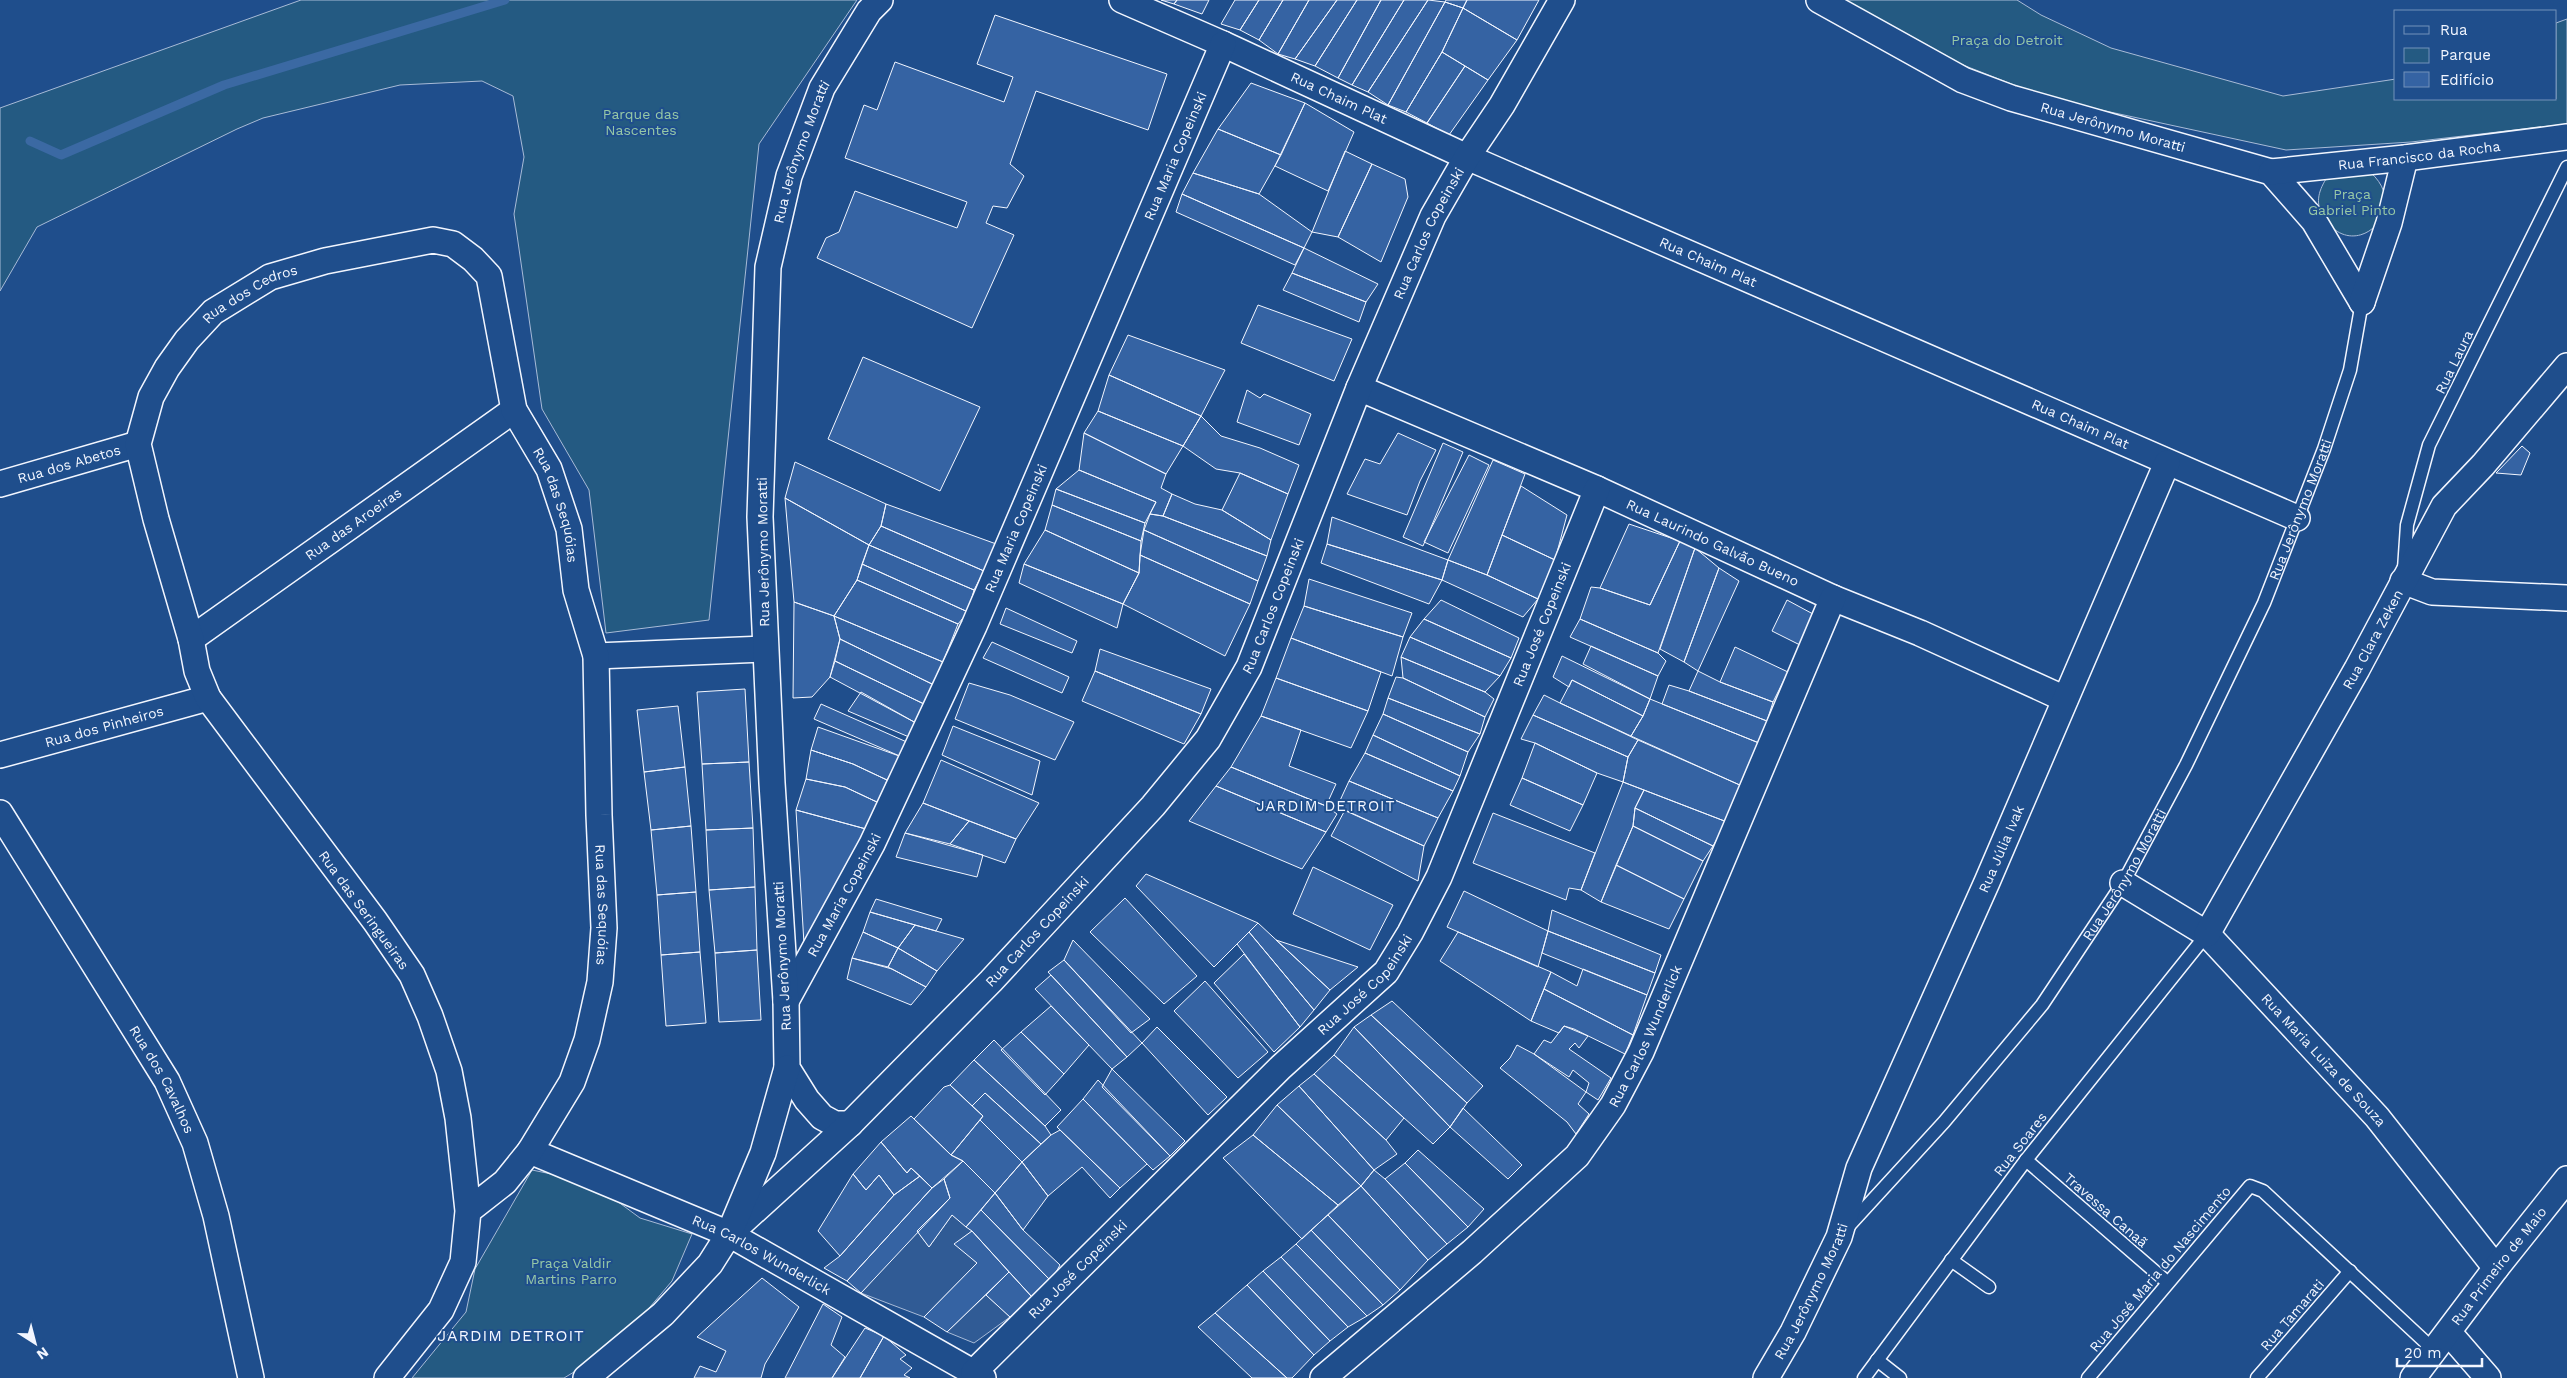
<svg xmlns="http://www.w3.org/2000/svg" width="2567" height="1378" viewBox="0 0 2567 1378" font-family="'Work Sans',sans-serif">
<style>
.green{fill:#245a82;stroke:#a8bbd7}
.parking{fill:#305b95;stroke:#a8bbd7}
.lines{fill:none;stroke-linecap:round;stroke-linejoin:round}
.stream{stroke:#3b69a3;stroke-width:9}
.building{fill:#3563a3;stroke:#f2f6ff}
.lane-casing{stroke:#f2f6ff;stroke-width:15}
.street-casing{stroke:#f2f6ff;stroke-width:28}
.lane{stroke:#1f4e8c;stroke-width:12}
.street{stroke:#1f4e8c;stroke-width:25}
.labels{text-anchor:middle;stroke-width:4;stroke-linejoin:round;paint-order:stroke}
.park-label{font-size:14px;fill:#97c8a6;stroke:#1f4e8c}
.street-label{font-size:14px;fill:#f2f6ff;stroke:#1f4e8c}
.neighbourhood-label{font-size:15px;letter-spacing:1px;fill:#f2f6ff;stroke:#1f4e8c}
.quarter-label{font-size:16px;letter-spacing:1px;fill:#f2f6ff;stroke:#1f4e8c}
</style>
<rect width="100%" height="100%" fill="#1f4e8c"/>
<path class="green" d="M301 0H857L759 144 709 620 606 633 589 490 542 409 514 214 524 157 513 96 482 81 400 85 263 118 237 129 37 227 0 291V108Z
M1837 0H2017L2041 15 2111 48 2283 96 2396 79V99H2556V23L2567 19V124L2411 142 2286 150 2050 99 1940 56Z
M2370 172C2413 209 2355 265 2324 218 2315 204 2318 192 2326 179Z
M532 1170 566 1177 602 1190 640 1218 692 1234 672 1281 617 1346 564 1378H412L466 1312 475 1269Z"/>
<path class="parking" d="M952 1215 972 1231 955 1244 977 1263 924 1317 861 1293 917 1231 929 1247Z
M986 1295 1010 1317 974 1343 947 1332Z"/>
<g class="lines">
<path class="stream" d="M30 141 61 155 224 85 505 0"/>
</g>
<path class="building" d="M1161 0H1177L1174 4Z
M1177 0H1209L1202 14 1174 4Z
M1235 0H1259L1240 30 1221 24Z
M1259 0H1283L1259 40 1240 30Z
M1283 0H1309L1278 54 1259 40Z
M1309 0H1337L1295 59 1278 54Z
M1337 0H1357L1315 66 1295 59Z
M1357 0H1381L1338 78 1315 66Z
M1381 0H1404L1352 85 1338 78Z
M1404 0H1428L1368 92 1352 85Z
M1428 0 1445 2 1388 105 1368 92Z
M1446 0H1467L1463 8 1445 2Z
M1467 0H1539L1517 40 1463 8Z
M1445 2 1463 8 1442 52 1406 112 1388 105Z
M1463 8 1517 40 1488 80 1442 52Z
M995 15 1167 74 1148 130 1036 91 1010 164 1024 176 1007 208 993 206 986 223 1014 235 972 328 817 258 826 238 839 232 855 191 957 228 967 202 845 158 864 105 877 110 895 62 1004 102 1013 77 977 64Z
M1442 52 1465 66 1427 123 1406 112Z
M1465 66 1488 80 1449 135 1427 123Z
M1251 83 1305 103 1281 155 1218 129Z
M1305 103 1354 132 1328 191 1275 166Z
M1218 129 1281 155 1259 194 1193 173Z
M1345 151 1372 164 1338 237 1312 232Z
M1372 164 1405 179 1408 197 1381 262 1338 237Z
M1193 173 1259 194 1312 232 1304 248 1182 194Z
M1182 194 1304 248 1295 265 1176 212Z
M1304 248 1378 284 1366 302 1292 273Z
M1292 273 1366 302 1359 322 1283 290Z
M1258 305 1352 339 1334 381 1241 343Z
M1128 335 1225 370 1201 416 1109 375Z
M863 357 980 407 940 491 828 439Z
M1109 375 1201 416 1183 446 1098 411Z
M1247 390 1260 398 1264 394 1311 414 1299 445 1237 422Z
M1098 411 1183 446 1166 474 1084 433Z
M1201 416 1221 436 1260 448 1299 465 1288 494 1240 473 1216 469 1183 446Z
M1084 433 1166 474 1161 488 1172 494 1163 516 1150 514 1156 502 1079 470Z
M1398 433 1436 450 1420 481 1407 515 1347 494 1365 459 1380 464Z
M1443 443 1463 452 1423 546 1403 537Z
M2522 446 2530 453 2521 475 2496 473Z
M1469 455 1489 465 1448 553 1424 542Z
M1493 460 1525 474 1487 575 1448 560Z
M795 462 886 504 881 526 869 545 785 498Z
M1079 470 1156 502 1145 523 1056 489Z
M1240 473 1288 494 1271 540 1222 510Z
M1521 486 1567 515 1555 560 1502 535Z
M1056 489 1145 523 1141 541 1052 505Z
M1172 494 1195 504 1222 510 1271 540 1267 556 1163 516Z
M785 498 869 545 857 580 834 616 794 602Z
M886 504 999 545 984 571 881 526Z
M1052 505 1141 541 1139 573 1045 530Z
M1150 514 1163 516 1267 556 1258 581 1144 530Z
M1332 517 1448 560 1442 580 1327 544Z
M1629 524 1680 541 1650 605 1600 588Z
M881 526 984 571 974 590 869 545Z
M1045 530 1139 573 1123 604 1024 564Z
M1144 530 1258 581 1250 604 1140 555Z
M1502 535 1555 560 1538 599 1487 575Z
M1680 541 1695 548 1658 653 1580 619 1591 587 1600 588 1650 605Z
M1327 544 1442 580 1429 604 1321 563Z
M869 545 974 590 968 612 862 564Z
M1695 548 1719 568 1684 662 1660 649Z
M1140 555 1250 604 1225 656 1123 604 1139 573Z
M1448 560 1487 575 1538 599 1523 617 1442 580Z
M862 564 968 612 958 624 857 580Z
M1024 564 1123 604 1117 628 1019 583Z
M1719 568 1739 581 1698 671 1684 662Z
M1309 579 1412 613 1403 637 1304 606Z
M857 580 958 624 943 662 834 616Z
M1441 600 1519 638 1511 658 1424 619Z
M1787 600 1813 614 1802 646 1772 631Z
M794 602 834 616 840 639 830 677 812 697 793 698Z
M1304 606 1403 637 1392 676 1291 638Z
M1006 608 1077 641 1072 653 1000 624Z
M834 616 943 662 934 685 840 639Z
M1424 619 1511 658 1500 676 1410 637Z
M1580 619 1658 653 1666 661 1658 676 1570 637Z
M1410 637 1500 676 1485 692 1401 657Z
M1291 638 1381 672 1368 711 1276 678Z
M840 639 934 685 924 704 835 661Z
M992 642 1069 677 1062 693 983 658Z
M1591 646 1658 676 1650 699 1583 664Z
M1735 647 1788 672 1773 702 1720 682Z
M1100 649 1211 689 1201 714 1095 671Z
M1562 656 1650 699 1643 716 1572 680 1569 687 1553 677Z
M1401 657 1485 692 1494 699 1485 717 1403 678Z
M835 661 924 704 916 723 830 677Z
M1095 671 1201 714 1184 744 1082 701Z
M1698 671 1720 682 1773 702 1767 721 1689 691Z
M1396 677 1403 678 1485 717 1480 734 1388 698Z
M1276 678 1368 711 1351 748 1261 716Z
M1572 680 1643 716 1631 736 1560 703Z
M969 683 1010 695 1074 722 1055 760 955 719Z
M1669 685 1689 691 1767 721 1759 743 1662 704Z
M745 689 749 762 702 764 697 692Z
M861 692 916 723 909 737 848 711Z
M1544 695 1560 703 1638 740 1628 757 1533 715Z
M1388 698 1480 734 1468 752 1383 714Z
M1650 699 1759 743 1742 786 1631 736 1643 716Z
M821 704 909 743 902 757 814 719Z
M678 706 685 767 644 772 637 710Z
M1383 714 1468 752 1460 776 1373 735Z
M1533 715 1628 757 1623 782 1597 773 1535 743 1521 739Z
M1261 716 1301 730 1289 766 1336 784 1326 806 1231 767Z
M953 726 1040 761 1032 795 942 755Z
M818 727 902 757 887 780 853 764 811 750Z
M1373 735 1460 776 1453 791 1365 753Z
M1638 740 1742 786 1727 822 1623 782 1628 757Z
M1535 743 1597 773 1583 805 1522 778Z
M811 750 853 764 887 780 879 803 845 787 806 779Z
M1365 753 1453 791 1438 818 1349 781Z
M941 760 1039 803 1016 839 923 803Z
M749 762 753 828 706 830 702 764Z
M685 767 691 826 651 830 644 772Z
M1231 767 1326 806 1337 814 1326 832 1216 786Z
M1522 778 1583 805 1570 831 1510 805Z
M806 779 845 787 879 803 866 829 796 810Z
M1349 781 1438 818 1424 846 1337 807Z
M1623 782 1644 790 1635 808 1633 826 1601 902 1581 890Z
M1216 786 1326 832 1302 869 1189 821Z
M1644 790 1727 822 1713 846 1635 808Z
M923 803 969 821 950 844 905 833Z
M1635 808 1713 846 1703 861 1633 826Z
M796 810 866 829 804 944Z
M1345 810 1424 846 1418 881 1331 836Z
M1493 813 1595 853 1581 890 1569 888 1566 900 1473 863Z
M969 821 1016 839 1005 863 950 844Z
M691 826 696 892 657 895 651 830Z
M1633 826 1703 861 1684 899 1616 865Z
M753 828 755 887 709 890 706 830Z
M905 833 983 855 977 877 896 857Z
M1616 865 1684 899 1669 929 1601 902Z
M1313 867 1393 905 1370 950 1293 914Z
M1146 874 1258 923 1214 967 1136 886Z
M755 887 757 950 715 953 709 890Z
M1464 891 1548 931 1538 967 1447 927Z
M696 892 700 952 661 955 657 895Z
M1125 898 1197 976 1164 1004 1090 932Z
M876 899 942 919 936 931 870 912Z
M1552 910 1661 955 1655 973 1548 931Z
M870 912 915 925 898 948 863 932Z
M1258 923 1330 990 1314 1010 1249 932Z
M915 925 964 939 937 971 898 948Z
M1548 931 1655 973 1647 995 1542 953Z
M863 932 898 948 888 967 852 958Z
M1249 932 1314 1010 1300 1027 1237 944Z
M1458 932 1551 972 1531 1021 1440 961Z
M1073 940 1150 1019 1131 1033 1064 960Z
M1276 940 1358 967 1330 990Z
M898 948 937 971 926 987 888 967Z
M757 950 761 1020 719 1022 715 953Z
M700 952 706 1023 666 1026 661 955Z
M1244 954 1300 1027 1274 1052 1214 983Z
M852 958 892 969 926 987 911 1005 847 979Z
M1064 960 1142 1043 1127 1057 1048 972Z
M1583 969 1647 995 1633 1035 1544 989 1551 972 1577 986Z
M1051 975 1127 1057 1112 1069 1035 989Z
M1205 981 1268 1052 1238 1078 1174 1011Z
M1544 989 1633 1035 1625 1054 1574 1029 1564 1026 1559 1033 1531 1021Z
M1392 1001 1483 1086 1467 1103 1371 1015Z
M1051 1006 1089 1045 1064 1074 1021 1032Z
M1371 1015 1467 1103 1450 1127 1354 1027Z
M1564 1026 1588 1036 1579 1048 1575 1043 1569 1049 1611 1078 1598 1100 1586 1092 1589 1083 1573 1070 1569 1077 1534 1054 1544 1040 1551 1043Z
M1157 1027 1227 1097 1208 1115 1142 1043Z
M1354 1027 1450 1127 1433 1144 1334 1055Z
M1021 1032 1064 1074 1045 1095 1001 1050Z
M994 1040 1061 1110 1045 1126 974 1060Z
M1517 1045 1534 1054 1586 1092 1578 1104 1589 1114 1576 1134 1567 1122 1500 1068 1510 1058Z
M1334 1055 1404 1118 1386 1140 1314 1074Z
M974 1060 1045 1126 1051 1135 1041 1144 985 1093 972 1106 950 1085Z
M1112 1069 1185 1141 1170 1156 1102 1087Z
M1314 1074 1386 1140 1397 1154 1374 1170 1299 1086Z
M1098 1080 1170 1156 1153 1170 1083 1099Z
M950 1085 983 1116 951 1155 914 1119 944 1087Z
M1299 1086 1374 1170 1361 1186 1277 1105Z
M985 1093 1041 1144 1022 1162 980 1120 983 1116 972 1106Z
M1083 1099 1147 1164 1120 1188 1057 1127Z
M1277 1105 1361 1186 1338 1205 1253 1135Z
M1463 1108 1522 1165 1508 1179 1450 1127Z
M911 1116 951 1155 963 1161 932 1188 911 1168 907 1173 881 1142Z
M980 1120 1022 1162 995 1193 963 1161 951 1155Z
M1060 1130 1120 1188 1110 1198 1082 1167 1048 1196 1022 1162 1051 1135Z
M1253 1135 1338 1205 1302 1239 1223 1158Z
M881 1142 907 1173 911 1168 920 1176 894 1195 879 1175 866 1190 853 1174Z
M1418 1150 1484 1209 1468 1227 1405 1163Z
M963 1161 995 1193 966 1227 952 1215 929 1247 917 1231 950 1198 944 1179Z
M1022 1162 1048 1196 1023 1230 995 1193Z
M1405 1163 1468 1227 1447 1244 1385 1179Z
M1374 1170 1385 1179 1447 1244 1428 1260 1361 1186Z
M853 1174 866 1190 879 1175 894 1195 840 1256 818 1231Z
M920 1176 932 1188 847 1281 824 1268 840 1256 894 1195Z
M944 1179 950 1198 861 1293 847 1281 932 1188Z
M1361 1186 1428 1260 1400 1290 1328 1215Z
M995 1193 1023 1230 1060 1265 1051 1281 981 1210Z
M981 1210 1051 1281 1032 1297 972 1231 966 1227Z
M1328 1215 1400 1290 1383 1305 1311 1230Z
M1311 1230 1383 1305 1367 1316 1296 1244Z
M972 1231 1009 1272 947 1332 924 1317 977 1263 954 1244Z
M1296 1244 1367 1316 1348 1327 1281 1257Z
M1281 1257 1348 1327 1330 1341 1263 1271Z
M1263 1271 1330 1341 1314 1355 1247 1285Z
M1009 1272 1032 1297 1010 1317 986 1295Z
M762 1278 799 1307 765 1364 761 1378H694L700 1366 716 1372 726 1351 697 1337Z
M1247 1285 1314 1355 1292 1378H1287L1215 1313Z
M823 1304 842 1317 831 1345 845 1357 832 1378H785Z
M1215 1313 1287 1378H1252L1198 1327Z
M865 1328 884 1336 860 1378H832Z
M884 1336 906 1355 900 1359 912 1368 904 1375 910 1378H860Z"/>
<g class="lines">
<g class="lane-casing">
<g id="lane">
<path d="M2404 569 2407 525 2429 445 2567 167"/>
<path d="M2026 1160 2167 1282"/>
<path id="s1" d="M1846 1229 1944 1122 2042 1005 2123 883 2186 765 2264 603 2324 449 2350 370 2362 302"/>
<path d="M1951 1260 1989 1287"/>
<path d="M1877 1360 1900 1378"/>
<path d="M1864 1378 2026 1160 2207 934"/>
<path d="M2088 1378 2250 1186 2263 1191 2435 1351"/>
<path d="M2257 1378 2350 1271"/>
</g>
</g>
<g class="street-casing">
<g id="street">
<path id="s2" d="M1122 0 1223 44 1467 157 2297 518"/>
<path id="s3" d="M1819 0 1963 80 2011 98 2271 172 2314 221 2362 302"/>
<path id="s4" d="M2271 172 2405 158 2567 137"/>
<path d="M2362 302 2389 223 2405 158"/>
<path id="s5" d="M1359 388 1597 489 1833 598 1920 633 2065 699"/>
<path id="s6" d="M0 484 138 444"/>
<path d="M2403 581 2432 592 2567 598"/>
<path id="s7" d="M191 639 514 410"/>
<path d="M596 656 765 649"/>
<path id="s8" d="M0 755 208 698"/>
<path id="s9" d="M0 813 167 1081 195 1143 216 1216 251 1378"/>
<path id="s10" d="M2123 883 2207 934 2377 1117 2496 1268"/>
<path id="s11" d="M2207 934 2357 669 2444 506 2483 465 2567 366"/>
<path id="s12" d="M786 1001 872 844 974 626 1223 44"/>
<path id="s13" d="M850 1124H835L822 1117 807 1100 787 1068 786 1001 772 783 760 517 768 267 789 176 822 88 869 11 880 0"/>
<path id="s14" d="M530 1151 729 1234 983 1378"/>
<path id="s15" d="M729 1234 850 1124 991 981 1153 806 1208 739 1249 667 1359 388 1433 216 1467 157 1502 105 1562 0"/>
<path d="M2449 1333 2488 1378"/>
<path id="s16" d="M974 1372 1281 1067 1386 972 1410 933 1439 877 1597 489"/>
<path id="s17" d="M387 1378 441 1310 463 1262 468 1211 458 1118 449 1071 430 1016 412 975 375 921 208 698 197 671 191 639 156 519 138 444 151 397 167 368 187 340 213 312 270 277 325 261 433 240 453 244 473 259 489 276 514 410 549 469 569 529 576 590 596 656 599 815 604 928 600 982 587 1040 572 1082 530 1151 505 1182 468 1211"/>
<path d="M586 1378 663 1314 710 1264 729 1234 763 1153 787 1068"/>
<path id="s18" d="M1323 1378 1472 1252 1577 1156 1613 1105 1641 1052 1833 598"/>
<path id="s19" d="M1766 1378 1793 1332 1839 1237 1859 1168 1987 882 2167 463"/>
<path id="s20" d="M2413 1378 2496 1268 2567 1179"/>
</g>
</g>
<use href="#lane" class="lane"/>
<use href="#street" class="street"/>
</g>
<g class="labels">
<g class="park-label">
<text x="2007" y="45">Praça do Detroit</text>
<text x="641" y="119">Parque das<tspan x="641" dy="16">Nascentes</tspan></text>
<text x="2352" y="199">Praça<tspan x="2352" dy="16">Gabriel Pinto</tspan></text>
<text x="571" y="1268">Praça Valdir<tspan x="571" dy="16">Martins Parro</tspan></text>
</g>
<g class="street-label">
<text dy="5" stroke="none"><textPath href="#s2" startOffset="238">Rua Chaim Plat</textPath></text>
<text dy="5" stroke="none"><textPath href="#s3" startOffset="322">Rua Jerônymo Moratti</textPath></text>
<text dy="5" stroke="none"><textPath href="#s13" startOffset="1012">Rua Jerônymo Moratti</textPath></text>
<text dy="5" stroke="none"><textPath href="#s12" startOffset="931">Rua Maria Copeinski</textPath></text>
<text dy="5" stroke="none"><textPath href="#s4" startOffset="149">Rua Francisco da Rocha</textPath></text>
<text dy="5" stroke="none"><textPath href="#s15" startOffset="1242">Rua Carlos Copeinski</textPath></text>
<text dy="5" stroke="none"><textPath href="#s2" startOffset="642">Rua Chaim Plat</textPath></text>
<text dy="5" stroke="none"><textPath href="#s17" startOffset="1239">Rua dos Cedros</textPath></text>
<text transform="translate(2454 362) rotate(-64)" y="5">Rua Laura</text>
<text dy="5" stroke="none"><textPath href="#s2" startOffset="1048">Rua Chaim Plat</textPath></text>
<text dy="5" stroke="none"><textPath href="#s6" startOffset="72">Rua dos Abetos</textPath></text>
<text dy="5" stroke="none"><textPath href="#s17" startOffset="1742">Rua das Sequóias</textPath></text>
<text dy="5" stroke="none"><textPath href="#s1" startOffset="858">Rua Jerônymo Moratti</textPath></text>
<text dy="5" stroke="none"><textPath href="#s7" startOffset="199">Rua das Aroeiras</textPath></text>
<text dy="5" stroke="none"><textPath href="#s12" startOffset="526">Rua Maria Copeinski</textPath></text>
<text dy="5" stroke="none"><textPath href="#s5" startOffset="386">Rua Laurindo Galvão Bueno</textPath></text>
<text transform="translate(763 552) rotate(-91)" y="5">Rua Jerônymo Moratti</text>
<text dy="5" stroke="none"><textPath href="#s15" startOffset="838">Rua Carlos Copeinski</textPath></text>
<text dy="5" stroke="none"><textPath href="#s16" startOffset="956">Rua José Copeinski</textPath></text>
<text dy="5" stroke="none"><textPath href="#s11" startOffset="338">Rua Clara Zeken</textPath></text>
<text dy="5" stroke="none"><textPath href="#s8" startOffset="108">Rua dos Pinheiros</textPath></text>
<text dy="5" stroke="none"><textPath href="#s19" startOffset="580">Rua Júlia Ivak</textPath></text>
<text dy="5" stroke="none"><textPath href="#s1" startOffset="452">Rua Jerônymo Moratti</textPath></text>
<text dy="5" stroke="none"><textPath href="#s12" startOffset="121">Rua Maria Copeinski</textPath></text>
<text dy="5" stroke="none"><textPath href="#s17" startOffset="2148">Rua das Sequóias</textPath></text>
<text transform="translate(364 910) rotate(54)" y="5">Rua das Seringueiras</text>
<text dy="5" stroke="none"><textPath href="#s15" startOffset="432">Rua Carlos Copeinski</textPath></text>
<text transform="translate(782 956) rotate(-93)" y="5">Rua Jerônymo Moratti</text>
<text dy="5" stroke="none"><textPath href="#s16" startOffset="551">Rua José Copeinski</textPath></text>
<text dy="5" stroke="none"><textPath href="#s18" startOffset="476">Rua Carlos Wunderlick</textPath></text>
<text dy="5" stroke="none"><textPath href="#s10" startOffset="270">Rua Maria Luiza de Souza</textPath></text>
<text dy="5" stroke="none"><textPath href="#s9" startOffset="312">Rua dos Cavalhos</textPath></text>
<text transform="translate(2020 1144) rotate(-52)" y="5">Rua Soares</text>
<text transform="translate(2106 1210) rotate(41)" y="5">Travessa Canaã</text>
<text dy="5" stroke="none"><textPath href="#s14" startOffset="254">Rua Carlos Wunderlick</textPath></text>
<text dy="5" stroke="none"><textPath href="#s20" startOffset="141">Rua Primeiro de Maio</textPath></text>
<text dy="5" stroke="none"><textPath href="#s16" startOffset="146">Rua José Copeinski</textPath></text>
<text transform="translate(2160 1269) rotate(-50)" y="5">Rua José Maria do Nascimento</text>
<text dy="5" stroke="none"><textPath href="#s19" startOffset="98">Rua Jerônymo Moratti</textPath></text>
<text transform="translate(2292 1315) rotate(-49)" y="5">Rua Tamarati</text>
</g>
<g class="neighbourhood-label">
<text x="1326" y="811">JARDIM DETROIT</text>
</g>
<g class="quarter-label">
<text x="511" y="1341">JARDIM DETROIT</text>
</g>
</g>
<rect x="2394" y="10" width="162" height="90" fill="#1f4e8c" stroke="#7391ba"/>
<rect x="2404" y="26" width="25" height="8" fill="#1f4e8c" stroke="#7391ba"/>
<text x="2440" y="35" font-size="15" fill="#f2f6ff">Rua</text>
<rect x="2404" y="48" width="25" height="15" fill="#245a82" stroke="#7391ba"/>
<text x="2440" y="60" font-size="15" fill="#f2f6ff">Parque</text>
<rect x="2404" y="72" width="25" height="15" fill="#3563a3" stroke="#7391ba"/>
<text x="2440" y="85" font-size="15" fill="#f2f6ff">Edifício</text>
<g transform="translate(35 1343) rotate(144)" stroke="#1f4e8c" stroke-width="4" paint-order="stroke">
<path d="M0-4L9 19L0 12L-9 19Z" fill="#f2f6ff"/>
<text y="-8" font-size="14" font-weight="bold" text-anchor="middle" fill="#f2f6ff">N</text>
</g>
<path d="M2397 1358v8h85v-8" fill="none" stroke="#f2f6ff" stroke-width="2.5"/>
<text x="2404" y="1358" font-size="15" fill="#f2f6ff" stroke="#1f4e8c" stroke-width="4" paint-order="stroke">20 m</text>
</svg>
